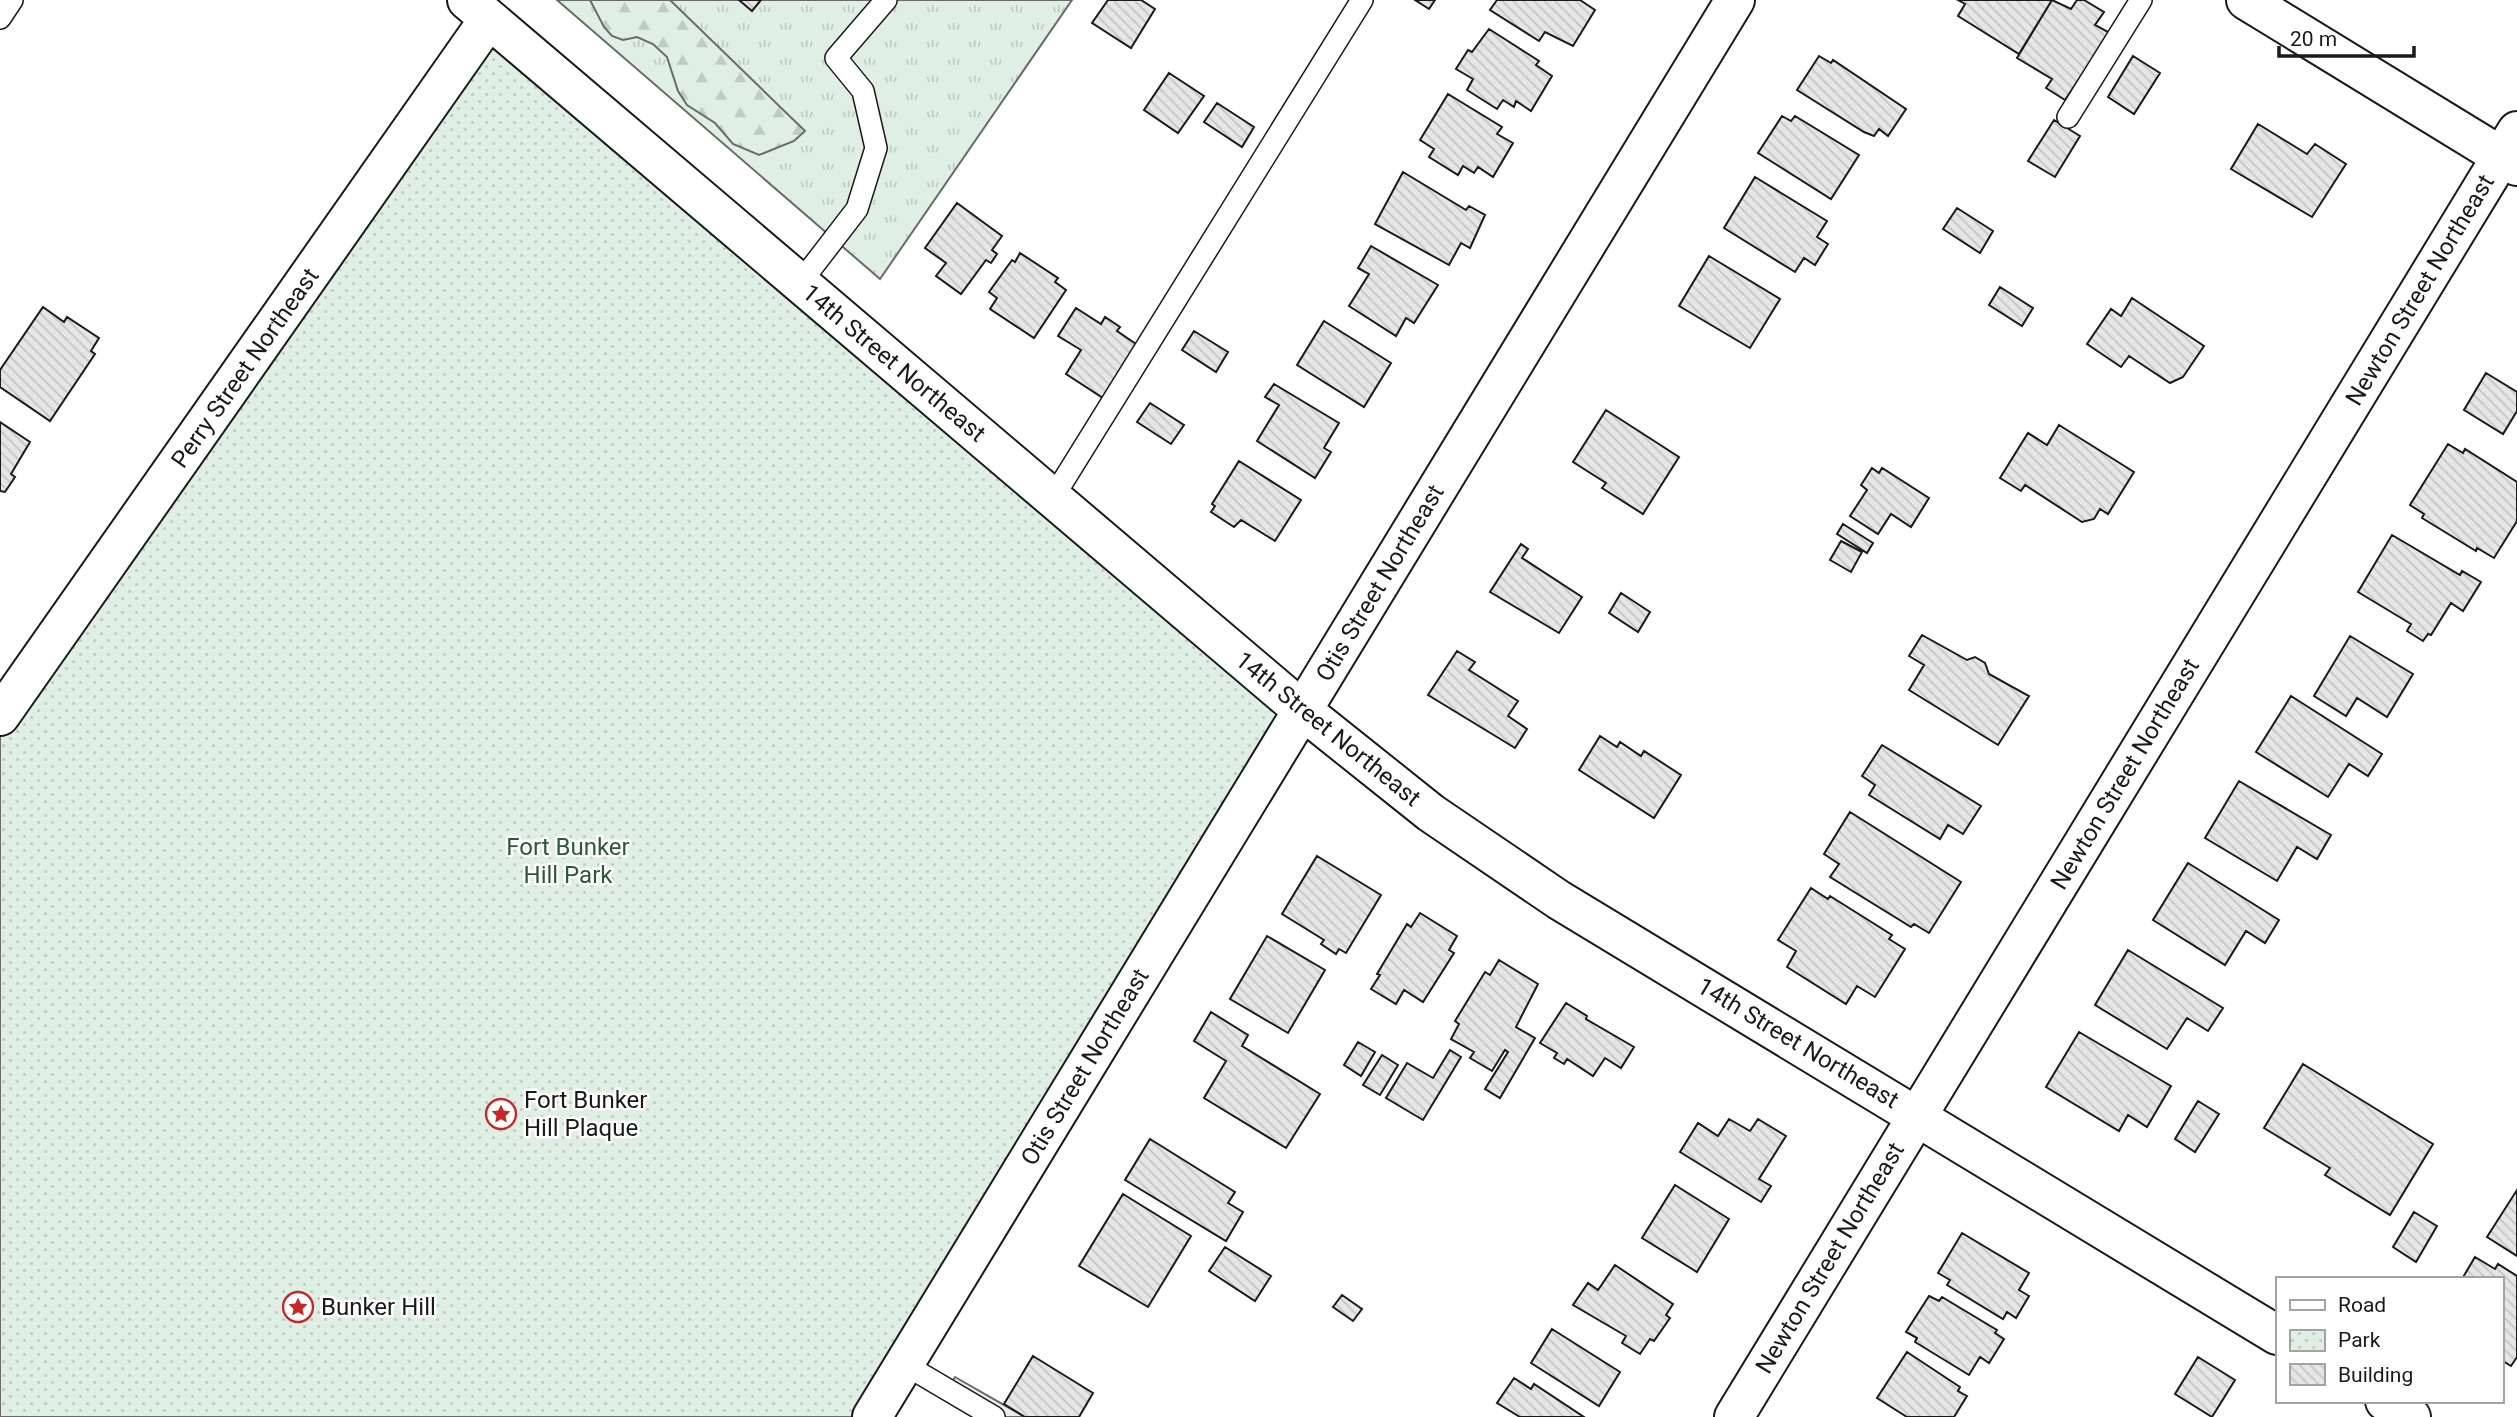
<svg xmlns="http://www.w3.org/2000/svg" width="2517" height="1417" viewBox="0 0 2517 1417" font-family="Roboto,sans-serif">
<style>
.grass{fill:url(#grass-tufts);stroke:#6a6a6a;stroke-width:2}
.forest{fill:url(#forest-firs);stroke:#6a6a6a;stroke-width:2}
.park{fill:url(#park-dots);stroke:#6a6a6a;stroke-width:2}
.parking{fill:#ededed;stroke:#6a6a6a;stroke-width:2}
.building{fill:url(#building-back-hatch);stroke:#1a1a1a;stroke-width:2}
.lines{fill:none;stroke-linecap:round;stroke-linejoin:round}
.lane-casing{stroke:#1a1a1a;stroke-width:24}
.street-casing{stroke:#1a1a1a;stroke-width:42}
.lane{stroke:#fff;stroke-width:21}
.street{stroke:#fff;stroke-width:38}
.labels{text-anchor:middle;stroke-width:5;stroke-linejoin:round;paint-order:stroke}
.street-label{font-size:24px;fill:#1a1a1a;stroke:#fff}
.park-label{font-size:24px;fill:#2b5a34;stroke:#fff}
.poi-label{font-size:24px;fill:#1a1a1a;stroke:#fff;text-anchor:start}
</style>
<defs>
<pattern id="grass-tufts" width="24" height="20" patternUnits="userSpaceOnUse" patternTransform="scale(1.75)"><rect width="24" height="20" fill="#e0efe3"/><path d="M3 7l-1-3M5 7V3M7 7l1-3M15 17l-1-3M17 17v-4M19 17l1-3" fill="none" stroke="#c0ccc2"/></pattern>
<pattern id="forest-firs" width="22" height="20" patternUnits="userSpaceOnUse" patternTransform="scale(1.75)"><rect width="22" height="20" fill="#e0efe3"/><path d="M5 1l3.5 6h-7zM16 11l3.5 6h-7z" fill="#c0ccc2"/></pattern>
<pattern id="park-dots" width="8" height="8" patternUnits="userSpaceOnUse" patternTransform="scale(1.75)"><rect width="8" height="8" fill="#e0efe3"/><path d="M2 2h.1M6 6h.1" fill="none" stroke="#c0ccc2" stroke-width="1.8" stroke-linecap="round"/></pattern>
<pattern id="building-back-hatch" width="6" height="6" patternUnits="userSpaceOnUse" patternTransform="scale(1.75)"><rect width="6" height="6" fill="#e6e6e6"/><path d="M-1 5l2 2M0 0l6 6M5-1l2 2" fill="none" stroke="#c5c5c5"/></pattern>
</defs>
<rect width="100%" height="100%" fill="#fff"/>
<path class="grass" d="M557 0H1072L880 279Z"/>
<path class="forest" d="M590 0H670L805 131 794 141 759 155 733 144 715 123 687 105 678 91 667 57 653 44 637 37 623 40 612 36 604 27Z"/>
<path class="park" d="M489 19 1302 710 872 1417H0V716Z"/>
<path class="parking" d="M955 1377 1025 1417H974L941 1398Z"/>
<path class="building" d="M739 0H761L752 11Z
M1108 0H1141L1155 9 1131 48 1092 23Z
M1415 0H1435L1429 9Z
M1497 0H1580L1595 10 1573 46 1545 32 1539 41 1490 10Z
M1958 0H2052L2019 54 1958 16 1965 4Z
M2052 0 2071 9 2077 0H2084L2104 12 2095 25 2110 33 2065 100 2046 88 2052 79 2017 58Z
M1489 29 1539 61 1536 65 1552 76 1531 111 1516 101 1514 107 1503 100 1497 109 1467 90 1473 79 1456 69 1468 50 1472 52Z
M1819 56 1831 63 1833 60 1906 109 1888 136 1879 129 1874 136 1864 132 1797 90Z
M2133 56 2160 73 2134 114 2108 97Z
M1169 73 1204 96 1178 133 1144 110Z
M1448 94 1502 127 1497 134 1513 143 1493 177 1478 167 1474 173 1463 166 1458 175 1429 157 1434 149 1420 140Z
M1217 103 1254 127 1242 147 1204 122Z
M1782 116 1791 121 1795 116 1859 155 1831 199 1758 153Z
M2054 120 2080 136 2055 177 2028 161Z
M2258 124 2307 154 2315 144 2346 164 2312 217 2231 169Z
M1403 172 1466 210 1469 206 1485 215 1470 248 1461 243 1449 265 1375 224Z
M1755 177 1827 221 1817 237 1828 244 1815 265 1804 258 1795 272 1724 228Z
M957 203 1002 236 992 250 997 254 991 263 986 260 961 294 936 276 946 263 925 248Z
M1957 208 1993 231 1980 253 1943 229Z
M1371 246 1438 285 1414 323 1406 318 1396 336 1349 306 1369 274 1358 268Z
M1020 253 1058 278 1055 282 1066 290 1034 338 990 309 997 298 989 292 1012 260 1015 262Z
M1709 256 1780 299 1750 348 1679 306Z
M2000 287 2033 308 2022 326 1989 305Z
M2132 298 2204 346 2183 377 2170 383 2129 356 2121 367 2087 344 2111 309 2121 316Z
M43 307 64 322 67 317 99 338 91 351 95 354 50 421 0 387V370Z
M1076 308 1101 324 1105 317 1120 327 1117 331 1136 344 1103 398 1066 374 1081 350 1058 336Z
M1324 321 1391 363 1364 407 1297 365Z
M1194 331 1228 352 1216 372 1182 350Z
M2486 373 2517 392V411L2503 434 2464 410Z
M1274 384 1339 423 1324 448 1331 452 1315 478 1257 441 1279 405 1265 397Z
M1150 403 1184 425 1171 444 1137 422Z
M1606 410 1679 457 1643 514 1602 488 1606 483 1573 462Z
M0 422 30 442 11 474 15 477 5 492 0 491Z
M2059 425 2134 472 2108 514 2100 509 2094 519 2082 522 2025 485 2021 491 2000 478 2028 433 2047 445Z
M2448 444 2463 453 2465 449 2517 482V521L2494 558 2477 548 2476 551 2422 518 2424 514 2410 505Z
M1239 461 1301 500 1275 541 1241 520 1234 527 1211 512 1215 506 1212 504Z
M1872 468 1879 473 1882 468 1929 498 1911 527 1891 514 1878 534 1850 516 1867 490 1861 485Z
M1843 524 1873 543 1867 553 1837 534Z
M2392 535 2460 575 2462 571 2481 582 2463 611 2451 603 2431 635 2428 634 2423 641 2407 631 2411 624 2358 592Z
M1841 541 1862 552 1851 572 1830 560Z
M1521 544 1528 549 1522 558 1582 597 1559 633 1490 592Z
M1621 593 1650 612 1638 632 1609 613Z
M1922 635 1967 660 1975 657 1985 663 1989 674 2029 696 1998 745 1909 690 1924 665 1909 656Z
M2350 636 2413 674 2387 717 2357 698 2346 716 2314 696Z
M1457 651 1475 662 1469 670 1518 701 1508 716 1527 729 1515 748 1428 695Z
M2291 696 2382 754 2368 776 2349 764 2328 797 2256 752Z
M1600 736 1617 747 1620 742 1641 756 1644 751 1681 775 1654 818 1579 770Z
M1882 745 1981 806 1963 834 1948 825 1940 839 1869 795 1875 785 1862 776Z
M2239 781 2331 835 2317 859 2297 847 2277 881 2205 838Z
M1850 812 1961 882 1929 933 1914 924 1911 927 1830 877 1839 864 1824 854Z
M1317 856 1381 895 1346 953 1339 949 1336 954 1321 944 1324 940 1282 914Z
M2188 863 2279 920 2265 943 2246 931 2225 965 2153 920Z
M1811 888 1828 899 1830 896 1892 935 1889 939 1905 949 1875 997 1857 986 1846 1004 1787 967 1796 951 1778 940Z
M1420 913 1457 936 1449 950 1454 953 1423 1002 1404 990 1396 1004 1371 989 1380 975 1377 974 1407 924 1411 927Z
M1267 936 1325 970 1288 1033 1230 999Z
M2128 950 2223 1008 2208 1031 2187 1018 2167 1049 2095 1005Z
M1499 960 1538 984 1516 1027 1535 1038 1500 1098 1485 1089 1508 1052 1505 1050 1492 1071 1470 1058 1474 1052 1451 1039 1459 1024 1455 1021 1485 972 1490 975Z
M1566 1003 1587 1016 1586 1019 1634 1047 1621 1068 1605 1058 1593 1076 1567 1059 1564 1064 1554 1058 1557 1053 1540 1043Z
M1211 1012 1248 1035 1242 1046 1320 1094 1286 1148 1204 1098 1226 1061 1194 1041Z
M2079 1032 2171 1086 2147 1127 2128 1115 2119 1131 2046 1087Z
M1358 1042 1375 1052 1361 1076 1344 1065Z
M1450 1050 1461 1057 1423 1120 1386 1098 1407 1063 1433 1078Z
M1382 1055 1398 1065 1380 1095 1363 1085Z
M2303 1064 2433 1144 2390 1215 2325 1175 2330 1168 2264 1128Z
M2198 1101 2219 1114 2195 1152 2175 1139Z
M1729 1119 1750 1131 1758 1119 1786 1136 1759 1179 1771 1186 1761 1202 1680 1152 1698 1123 1718 1136Z
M1150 1139 1235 1192 1228 1203 1243 1212 1226 1241 1125 1180Z
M1675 1185 1729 1219 1697 1272 1642 1238Z
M2517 1190V1256L2487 1237Z
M1123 1194 1191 1236 1148 1307 1079 1266Z
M2414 1212 2437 1226 2416 1262 2393 1247Z
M1962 1233 2029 1273 2019 1290 2029 1296 2016 1318 2007 1312 2003 1319 1947 1285 1950 1280 1938 1273Z
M1225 1247 1271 1276 1255 1301 1209 1271Z
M2475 1257 2495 1269 2498 1264 2517 1276V1357L2511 1366 2501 1360V1279H2462Z
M1615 1265 1673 1304 1666 1315 1670 1318 1654 1341 1650 1339 1640 1354 1622 1343 1626 1336 1573 1305 1588 1283 1598 1290Z
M1342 1295 1362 1309 1353 1321 1333 1307Z
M1929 1296 1939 1301 1942 1297 1997 1330 1995 1333 2004 1339 1989 1363 1980 1357 1969 1375 1915 1342 1917 1338 1906 1332Z
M1552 1329 1620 1372 1599 1406 1531 1363Z
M1907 1352 1960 1387 1958 1391 1967 1396 1954 1417H1907L1877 1398Z
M1033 1356 1093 1393 1079 1417H1025L1004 1404Z
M2198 1357 2235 1380 2212 1417 2175 1394Z
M1514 1378 1531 1389 1534 1384 1584 1417H1520L1497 1403Z"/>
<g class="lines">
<g class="lane-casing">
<path id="lane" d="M0 18 12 0
M2068 117 2141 0
M800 283 857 209 876 148 863 91 836 58 886 0
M1052 499 1362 0
M904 1364 994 1417"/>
</g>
<g class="street-casing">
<path id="street" d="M467 0 1302 710 1431 813 1559 900 2277 1335
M2246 0 2517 166
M0 716 489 19
M2385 1401 2411 1417
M872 1417 1735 0
M1734 1417 2517 131"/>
</g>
<use href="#lane" class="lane"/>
<use href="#street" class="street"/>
</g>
<defs>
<g id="sight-ring" transform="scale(1.575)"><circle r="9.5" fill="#fff" stroke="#c62828" stroke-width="1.5"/><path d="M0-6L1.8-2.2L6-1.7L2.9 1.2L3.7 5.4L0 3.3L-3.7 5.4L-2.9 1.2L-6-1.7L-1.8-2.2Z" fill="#c62828"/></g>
</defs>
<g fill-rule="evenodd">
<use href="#sight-ring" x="501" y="1114"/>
<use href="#sight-ring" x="298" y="1307"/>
</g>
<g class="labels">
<g class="street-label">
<text transform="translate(2420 290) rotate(-59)" y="8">Newton Street Northeast</text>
<text transform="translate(894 363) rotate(40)" y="8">14th Street Northeast</text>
<text transform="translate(245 368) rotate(-55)" y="8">Perry Street Northeast</text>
<text transform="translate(1380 583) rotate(-59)" y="8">Otis Street Northeast</text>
<text transform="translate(1328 729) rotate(39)" y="8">14th Street Northeast</text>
<text transform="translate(2125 774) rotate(-59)" y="8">Newton Street Northeast</text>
<text transform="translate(1798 1043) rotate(31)" y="8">14th Street Northeast</text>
<text transform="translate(1085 1067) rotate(-59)" y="8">Otis Street Northeast</text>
<text transform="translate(1830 1258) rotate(-59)" y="8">Newton Street Northeast</text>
</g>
<g class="park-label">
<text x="568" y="855">Fort Bunker<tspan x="568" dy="28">Hill Park</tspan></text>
</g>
<g class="poi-label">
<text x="524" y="1108">Fort Bunker<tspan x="524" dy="28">Hill Plaque</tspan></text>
<text x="321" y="1315">Bunker Hill</text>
</g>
</g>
<rect x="2276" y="1277" width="228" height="126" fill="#ffffff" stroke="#a3a3a3" stroke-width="2"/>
<rect x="2290" y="1300" width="35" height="10" fill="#ffffff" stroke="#a3a3a3" stroke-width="2"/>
<text x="2338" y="1312" font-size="21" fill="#1a1a1a">Road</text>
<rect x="2290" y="1330" width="35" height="21" fill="url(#park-dots)" stroke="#a3a3a3" stroke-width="2"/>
<text x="2338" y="1347" font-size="21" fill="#1a1a1a">Park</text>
<rect x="2290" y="1364" width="35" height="21" fill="url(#building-back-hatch)" stroke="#a3a3a3" stroke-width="2"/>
<text x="2338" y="1382" font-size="21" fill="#1a1a1a">Building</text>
<path d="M2279 46v10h135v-10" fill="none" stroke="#1a1a1a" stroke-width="3.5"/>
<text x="2290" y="46" font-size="21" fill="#1a1a1a" stroke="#ffffff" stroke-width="5" paint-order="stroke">20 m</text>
</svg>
